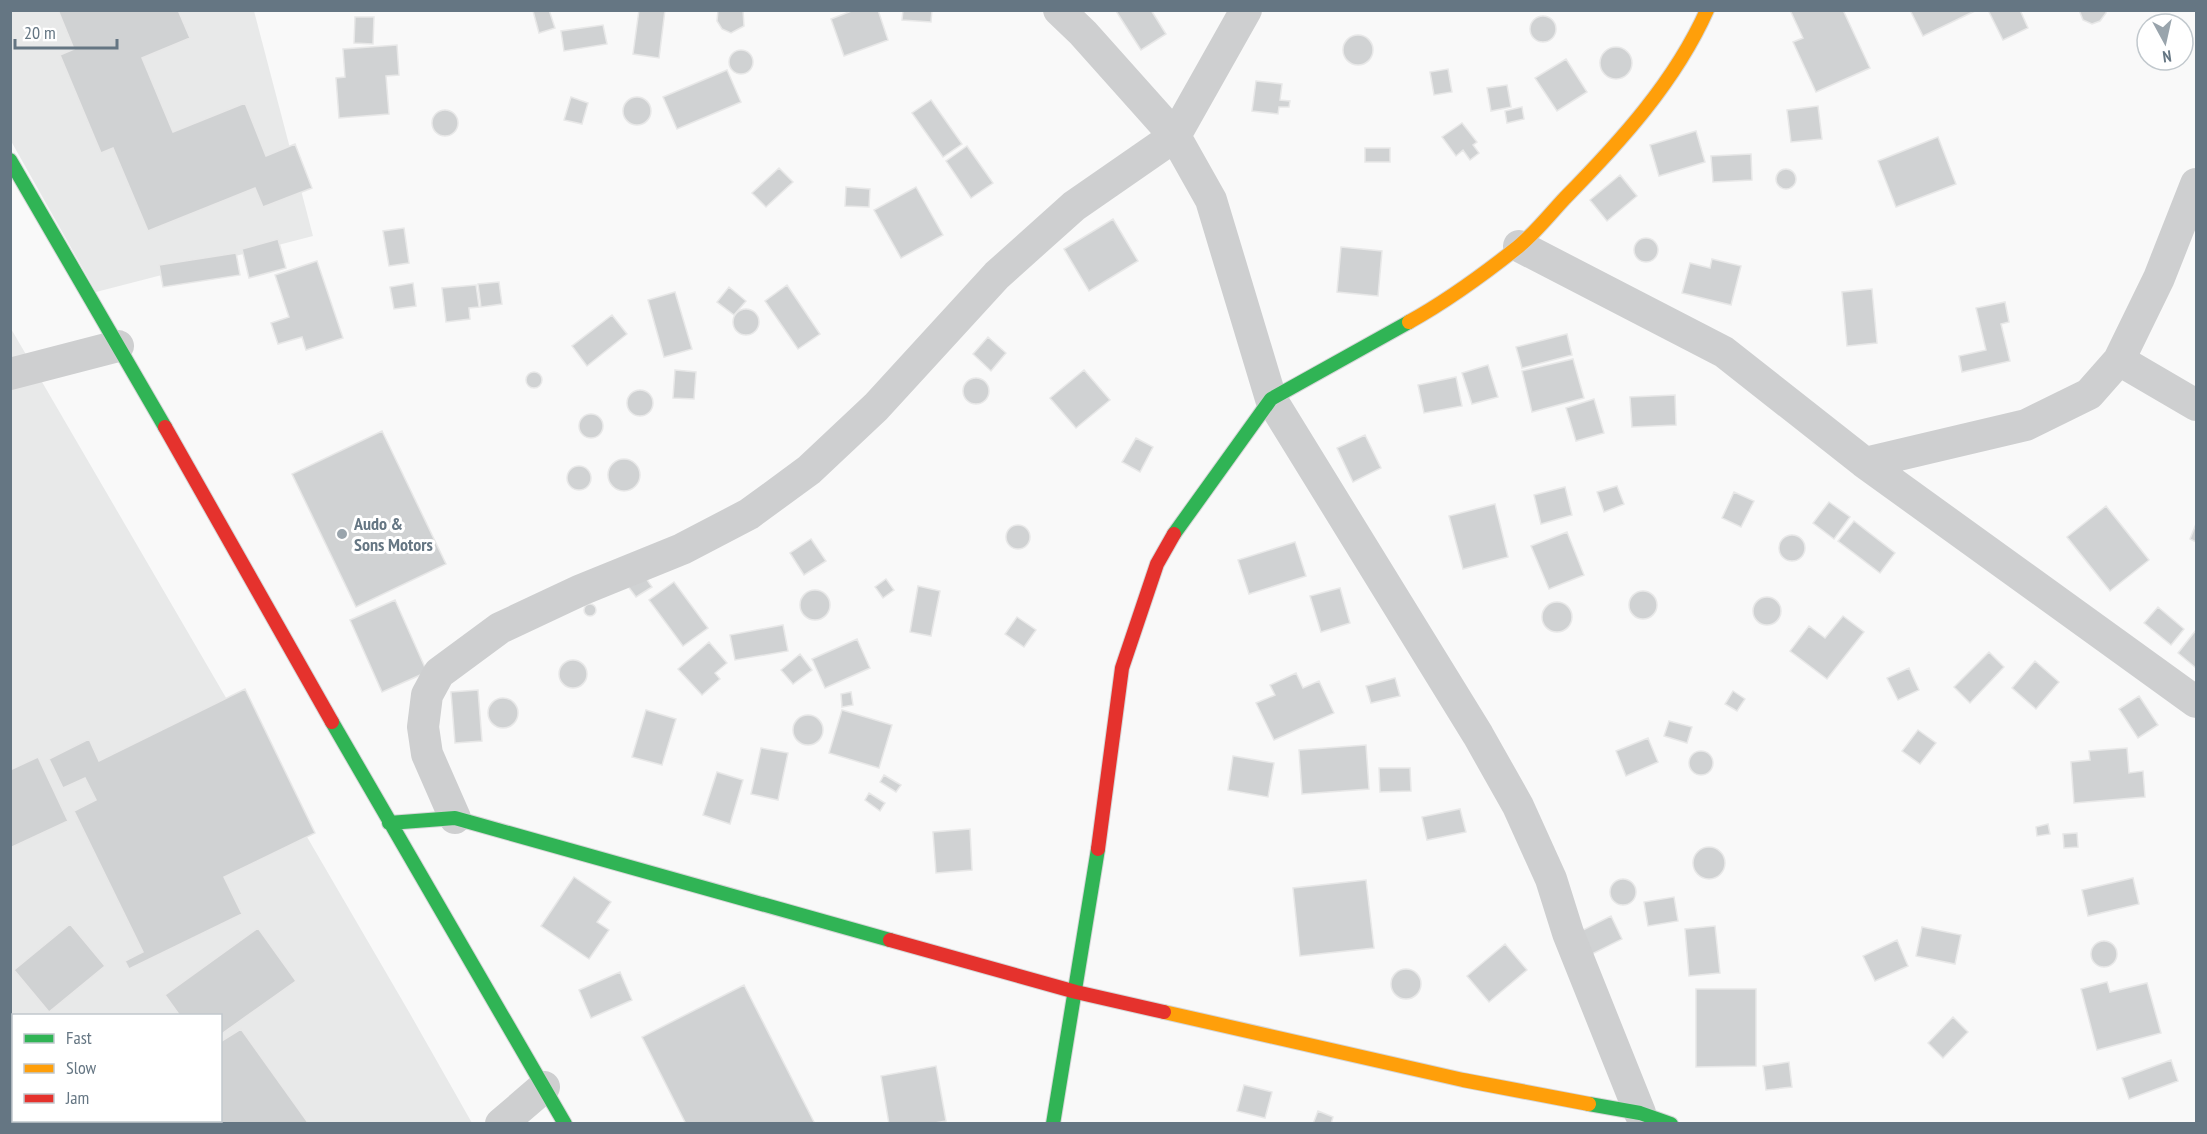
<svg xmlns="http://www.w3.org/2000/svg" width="2207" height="1134" viewBox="0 0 2207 1134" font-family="'PT Sans Narrow',sans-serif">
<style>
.built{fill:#e8e9e9;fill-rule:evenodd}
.building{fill:#d0d2d3;stroke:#e8e8e8;stroke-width:1.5}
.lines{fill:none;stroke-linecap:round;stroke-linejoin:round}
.fast-casing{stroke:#d5d6d7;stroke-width:16}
.slow-casing{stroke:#d5d6d7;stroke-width:16}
.jam-casing{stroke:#d5d6d7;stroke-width:16}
.street{stroke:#cecfd0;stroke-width:32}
.fast{stroke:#30b455;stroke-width:14}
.slow{stroke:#ff9f0a;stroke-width:14}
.jam{stroke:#e5322d;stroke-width:14}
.poi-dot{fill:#99a4ac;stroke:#fff;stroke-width:2}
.labels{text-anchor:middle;stroke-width:6;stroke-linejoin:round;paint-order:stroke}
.poi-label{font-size:18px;font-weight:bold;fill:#657683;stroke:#fff;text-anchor:start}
</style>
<rect width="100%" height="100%" fill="#f9f9f9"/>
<path class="built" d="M10 11H254L313 236 96 292 11 141Z
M10 327 409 1012 472 1123H11ZM14 1016H220V1120H14Z"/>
<path class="building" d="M58 10H178L190 38 142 58 173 132 245 103 266 156 295 144 312 188 263 207 255 188 148 231 113 148 101 153 60 55 74 49Z
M549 10 555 28 539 33 533 11Z
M639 10H665L659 58 633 54Z
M718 10H743L744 26 731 33 722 29 717 21Z
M854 10H878L888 40 844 56 831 19Z
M903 10H932L931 22 902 20Z
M1151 10 1166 34 1141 50 1116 11Z
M1790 10H1843L1870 68 1816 92 1793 42 1803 38Z
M1910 10H1977L1923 36Z
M1988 10H2020L2028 28 2003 40Z
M2079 10H2106V13L2100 21 2092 24 2083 20Z
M1530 29a13 13 0 1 1 26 0a13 13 0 1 1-26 0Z
M355 17H374L373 44 354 43Z
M603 25 607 44 564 51 561 31Z
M1343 50a15 15 0 1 1 30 0a15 15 0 1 1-30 0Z
M397 45 399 75 386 76 389 114 339 118 336 78 345 77 343 49Z
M1600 63a16 16 0 1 1 32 0a16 16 0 1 1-32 0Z
M729 62a12 12 0 1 1 24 0a12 12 0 1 1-24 0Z
M1566 59 1587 92 1557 111 1535 78Z
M1448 69 1452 92 1434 95 1430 72Z
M727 70 741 102 677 129 663 97Z
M1256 81 1282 84 1280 100 1290 101 1289 107H1279L1278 114 1252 111Z
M1507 85 1511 107 1491 111 1487 88Z
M623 111a14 14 0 1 1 28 0a14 14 0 1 1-28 0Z
M571 97 588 103 582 124 564 120Z
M931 100 962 144 943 157 912 113Z
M1818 106 1822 139 1791 142 1787 110Z
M1522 107 1524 119 1507 123 1505 111Z
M432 123a13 13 0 1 1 26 0a13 13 0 1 1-26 0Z
M1462 123 1477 142 1473 145 1479 153 1470 160 1463 150 1456 156 1442 137Z
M1696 131 1705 162 1659 176 1650 145Z
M1938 137 1956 184 1896 207 1878 161Z
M967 146 993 183 971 198 946 161Z
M1365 148H1390V162H1365Z
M1751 154 1752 180 1713 182 1711 156Z
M779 168 793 182 766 207 752 193Z
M1776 179a10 10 0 1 1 20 0a10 10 0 1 1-20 0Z
M1620 175 1637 196 1607 221 1590 200Z
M846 187 870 189 869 207 845 206Z
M916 187 943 235 901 258 874 210Z
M1113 219 1138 261 1089 291 1064 249Z
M404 228 409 263 389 266 383 231Z
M1634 250a12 12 0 1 1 24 0a12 12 0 1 1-24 0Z
M278 239 286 268 249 278 242 249Z
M1341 247 1382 251 1378 296 1337 292Z
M236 253 240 275 163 287 159 265Z
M1712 259 1741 266 1731 305 1682 293 1690 263 1710 268Z
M317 261 343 338 306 350 302 337 278 344 271 323 289 317 275 275Z
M499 282 502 304 481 307 478 284Z
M413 283 416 306 394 309 390 287Z
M476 285 479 307 469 308 470 319 446 322 442 288Z
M787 285 820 334 798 349 765 301Z
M729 287 746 301 734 315 717 302Z
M1872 289 1877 343 1847 346 1842 292Z
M675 292 692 349 664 357 648 300Z
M2005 302 2009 322 2001 324 2010 361 1962 372 1959 356 1986 350 1976 308Z
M733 322a13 13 0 1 1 26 0a13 13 0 1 1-26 0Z
M612 315 627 334 587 366 572 346Z
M1567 334 1572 355 1522 368 1516 347Z
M988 337 1006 353 991 371 973 354Z
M1573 359 1584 398 1532 412 1522 371Z
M1488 365 1498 397 1472 404 1462 373Z
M675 370 696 372 694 399 673 398Z
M1084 370 1110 400 1076 428 1050 398Z
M526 380a8 8 0 1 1 16 0a8 8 0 1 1-16 0Z
M1456 377 1462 406 1424 413 1418 385Z
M963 391a13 13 0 1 1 26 0a13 13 0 1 1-26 0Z
M627 403a13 13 0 1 1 26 0a13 13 0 1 1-26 0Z
M1675 395 1676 425 1632 427 1630 397Z
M1594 399 1604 433 1576 441 1566 408Z
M579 426a12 12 0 1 1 24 0a12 12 0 1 1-24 0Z
M382 431 446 564 356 607 292 474Z
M1365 435 1381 468 1353 482 1337 448Z
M1136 438 1153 447 1140 472 1122 462Z
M608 475a16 16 0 1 1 32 0a16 16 0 1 1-32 0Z
M567 478a12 12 0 1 1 24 0a12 12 0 1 1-24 0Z
M1617 486 1624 504 1604 512 1597 492Z
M1565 487 1572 515 1541 524 1534 495Z
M1734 492 1754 501 1741 527 1722 518Z
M1829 502 1850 517 1834 539 1813 523Z
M1495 504 1508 557 1463 569 1449 516Z
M2106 506 2149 560 2110 591 2067 537Z
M1854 521 1895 553 1880 573 1838 541Z
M2196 524V542L2190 539Z
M1006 537a12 12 0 1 1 24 0a12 12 0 1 1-24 0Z
M1567 532 1584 575 1549 589 1531 546Z
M1779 548a13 13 0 1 1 26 0a13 13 0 1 1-26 0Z
M811 539 826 561 804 575 790 553Z
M1295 542 1306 576 1249 594 1238 560Z
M643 574 652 587 636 597 627 585Z
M886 579 894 590 883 598 875 587Z
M674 582 708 628 683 646 649 600Z
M918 586 940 591 931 636 910 632Z
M1340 588 1350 623 1321 632 1310 596Z
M800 605a15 15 0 1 1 30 0a15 15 0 1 1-30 0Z
M1629 605a14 14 0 1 1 28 0a14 14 0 1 1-28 0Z
M1753 611a14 14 0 1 1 28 0a14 14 0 1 1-28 0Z
M395 600 427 672 382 692 350 620Z
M1542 617a15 15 0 1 1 30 0a15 15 0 1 1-30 0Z
M584 610a6 6 0 1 1 12 0a6 6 0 1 1-12 0Z
M2158 607 2184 629 2171 645 2144 623Z
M1843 616 1864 632 1827 679 1790 651 1809 626 1825 638Z
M1017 617 1036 630 1024 647 1005 634Z
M783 625 788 651 735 660 730 635Z
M2196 630V668L2178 653Z
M857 639 870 668 825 688 812 659Z
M709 642 727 663 715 673 720 679 702 695 678 669Z
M1989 652 2004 667 1970 703 1954 687Z
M800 654 812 670 793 684 781 670Z
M559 674a14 14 0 1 1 28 0a14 14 0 1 1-28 0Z
M2035 661 2059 682 2036 709 2012 688Z
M1909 668 1919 690 1898 700 1887 678Z
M1296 673 1303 688 1319 681 1334 713 1274 740 1256 703 1275 695 1270 685Z
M1395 678 1400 696 1371 703 1366 686Z
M245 689 315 833 224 877 242 914 129 969 125 961 143 952 74 811 96 800 85 778 63 788 49 759 89 739 99 761Z
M478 690 482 741 455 743 451 692Z
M1733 691 1745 699 1737 711 1725 704Z
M851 692 853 705 842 707 841 694Z
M2139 696 2158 725 2138 738 2119 709Z
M488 713a15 15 0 1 1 30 0a15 15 0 1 1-30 0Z
M646 710 676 719 662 765 632 757Z
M842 710 892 725 879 768 829 753Z
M793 730a15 15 0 1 1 30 0a15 15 0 1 1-30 0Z
M1669 721 1692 727 1687 743 1664 736Z
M1918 730 1936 743 1920 764 1902 751Z
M1648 738 1658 762 1626 776 1616 751Z
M1366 745 1369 789 1302 794 1299 750Z
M761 748 788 753 778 800 751 794Z
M2127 748 2129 773 2143 771 2145 797 2074 803 2071 762 2090 760 2089 751Z
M1689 763a12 12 0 1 1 24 0a12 12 0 1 1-24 0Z
M1233 756 1274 763 1268 797 1228 790Z
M38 757 68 821 10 848V770Z
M1379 768H1410L1411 791 1380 792Z
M717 772 743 780 730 824 703 815Z
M884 775 901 785 896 792 880 782Z
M869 793 885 803 880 811 865 800Z
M1460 809 1466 832 1427 840 1422 817Z
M2048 824 2050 834 2037 836 2036 827Z
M970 829 972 870 936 873 933 832Z
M2077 833 2078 847 2064 848 2063 834Z
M1693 863a16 16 0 1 1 32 0a16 16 0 1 1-32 0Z
M574 877 611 902 597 922 609 930 589 959 541 926Z
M2133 878 2139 904 2088 916 2082 890Z
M1610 892a13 13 0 1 1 26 0a13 13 0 1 1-26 0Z
M1366 880 1374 948 1300 956 1293 888Z
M1674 897 1678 921 1648 926 1644 902Z
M1611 916 1622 939 1592 954 1581 931Z
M70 924 105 966 49 1012 14 970Z
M1715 926 1720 973 1689 976 1685 929Z
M1922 927 1961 935 1955 964 1916 956Z
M258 928 296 981 220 1035V1016H180L165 995Z
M1897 940 1908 966 1875 981 1863 956Z
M2091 954a13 13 0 1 1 26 0a13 13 0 1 1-26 0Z
M1505 944 1527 970 1489 1002 1467 976Z
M1391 984a15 15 0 1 1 30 0a15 15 0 1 1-30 0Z
M620 972 632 1000 591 1018 579 990Z
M2107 982 2110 992 2147 983 2161 1033 2097 1050 2081 989Z
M744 985 815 1124H686L642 1037Z
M1696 989H1756V1066L1696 1067Z
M1953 1017 1968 1032 1943 1058 1928 1043Z
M241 1029 309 1124H163L164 1120H220V1042Z
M2171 1060 2178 1081 2129 1099 2122 1078Z
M1789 1062 1792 1087 1766 1090 1763 1066Z
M936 1066 946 1121 929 1124H889L881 1076Z
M1244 1085 1272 1092 1265 1118 1237 1111Z
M1318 1111 1333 1117 1331 1124H1313Z
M67 1120 90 1122 134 1120 133 1124H67Z"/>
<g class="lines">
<g class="fast-casing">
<path id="fast" d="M10 160 165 427
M1174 534 1271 399 1409 322
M332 722 565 1124
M389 823 455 818 890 940
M1589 1104 1640 1113 1671 1124
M1053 1124 1098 849"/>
</g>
<g class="slow-casing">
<path id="slow" d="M1409 322C1447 301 1484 274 1518 247 1535 233 1550 214 1565 198 1620 142 1675 82 1707 10
M1164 1012 1463 1080 1589 1104"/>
</g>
<g class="jam-casing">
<path id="jam" d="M165 427 332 722
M1098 849 1122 668 1157 564 1174 534
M890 940 1076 992 1164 1012"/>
</g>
<path class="street" d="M1059 10 1083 33 1175 136 1211 200 1271 399 1478 735 1518 806 1551 879 1568 933 1640 1113
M1519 246 1724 352 1865 463 2196 702
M2119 360 2196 405
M10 374 118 346
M1865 463 2026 425 2089 394 2119 360 2159 278 2196 184
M455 818 427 754 423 727 427 695 439 673 500 628 581 590 682 549 749 514 809 470 876 407 997 275 1074 206 1175 136 1246 10
M501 1124 544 1087"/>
<use href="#fast" class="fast"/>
<use href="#slow" class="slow"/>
<use href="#jam" class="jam"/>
</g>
<circle class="poi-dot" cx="342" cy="534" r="6"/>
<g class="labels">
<g class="poi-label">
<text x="354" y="530">Audo &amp;<tspan x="354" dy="21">Sons Motors</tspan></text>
</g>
</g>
<rect width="2207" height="1134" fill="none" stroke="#657683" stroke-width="24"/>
<rect x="12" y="1014" width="210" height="108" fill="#ffffff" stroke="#c1c8cd" stroke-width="1.5"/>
<rect x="24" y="1034" width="30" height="9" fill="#30b455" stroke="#c1c8cd" stroke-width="1.5"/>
<text x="66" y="1044" font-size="18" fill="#657683">Fast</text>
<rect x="24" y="1064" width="30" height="9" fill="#ff9f0a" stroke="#c1c8cd" stroke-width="1.5"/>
<text x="66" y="1074" font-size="18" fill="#657683">Slow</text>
<rect x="24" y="1094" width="30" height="9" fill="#e5322d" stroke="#c1c8cd" stroke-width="1.5"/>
<text x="66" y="1104" font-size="18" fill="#657683">Jam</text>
<g transform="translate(2165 42) rotate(172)"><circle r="28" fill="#ffffff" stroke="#c1c8cd" stroke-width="1.5"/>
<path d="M0-4.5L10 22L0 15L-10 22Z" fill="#99a4ac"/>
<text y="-9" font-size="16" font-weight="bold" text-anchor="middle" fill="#657683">N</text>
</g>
<path d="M15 39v9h102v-9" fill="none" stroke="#657683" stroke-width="3"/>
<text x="24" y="39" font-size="18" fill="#657683" stroke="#ffffff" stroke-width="4.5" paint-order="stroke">20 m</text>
</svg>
